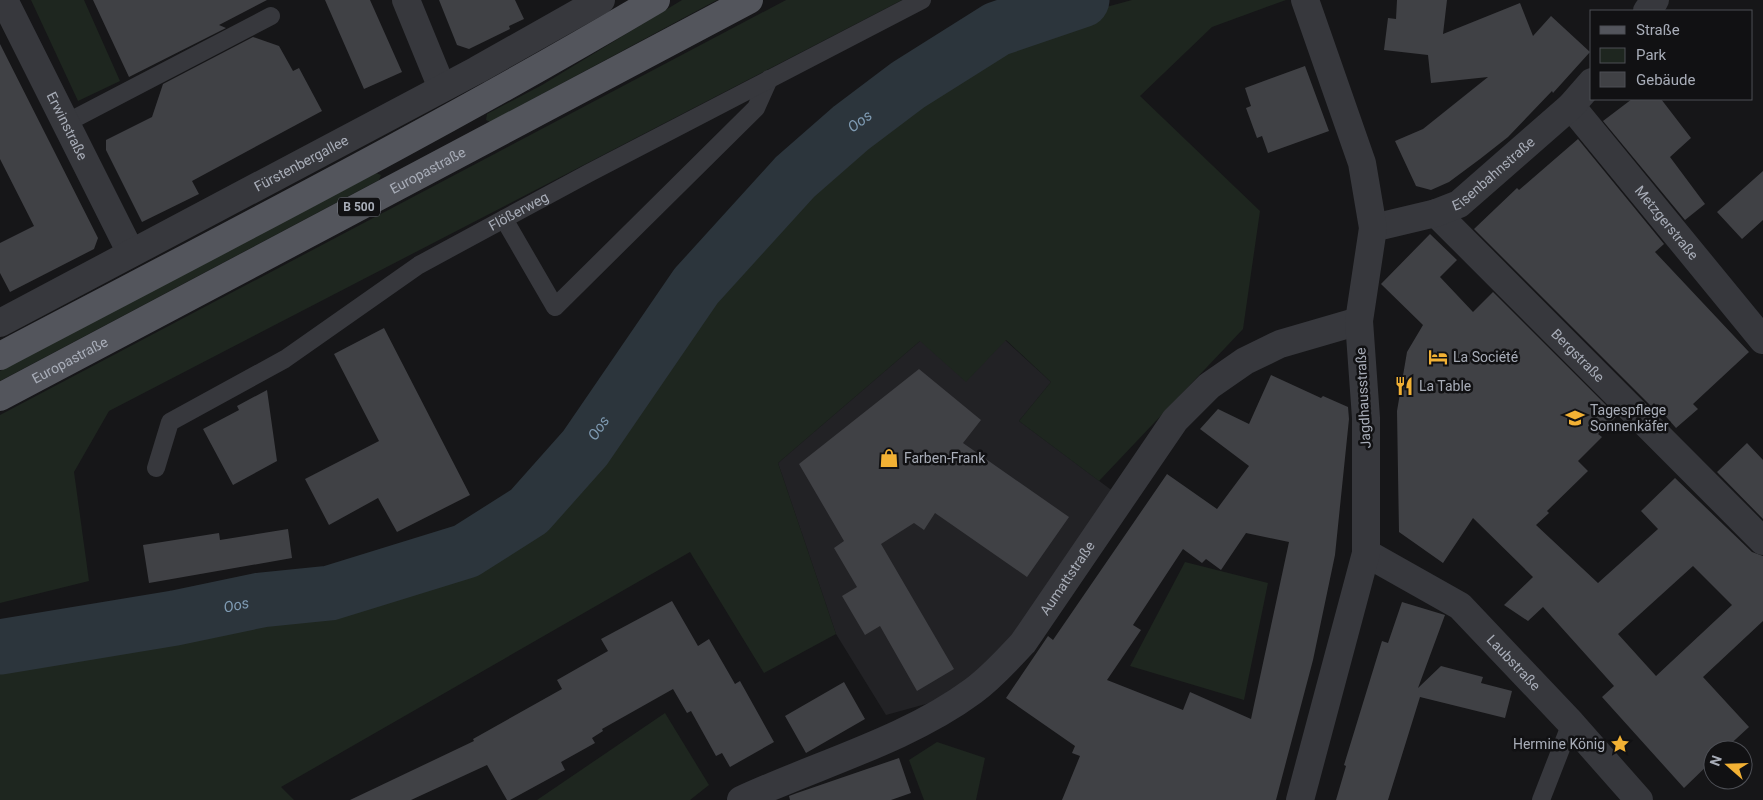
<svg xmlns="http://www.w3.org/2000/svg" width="1763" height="800" viewBox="0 0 1763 800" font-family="Roboto,sans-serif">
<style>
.built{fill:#222225}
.green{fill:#1e261f}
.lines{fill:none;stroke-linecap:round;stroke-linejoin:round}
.river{stroke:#2c353c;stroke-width:55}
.building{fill:#404145;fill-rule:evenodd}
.lane{stroke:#37383d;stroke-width:18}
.street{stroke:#37383d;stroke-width:28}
.primary{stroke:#53555c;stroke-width:28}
.labels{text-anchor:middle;stroke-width:5;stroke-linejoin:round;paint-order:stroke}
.shield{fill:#111113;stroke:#7b7e86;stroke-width:1}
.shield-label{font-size:12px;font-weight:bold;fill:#a8adb8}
.street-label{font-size:14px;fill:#a8adb8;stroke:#111113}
.poi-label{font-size:14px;fill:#a8adb8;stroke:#111113;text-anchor:start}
.water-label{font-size:15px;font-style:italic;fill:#7f9bb3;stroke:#111113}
</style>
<rect width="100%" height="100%" fill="#161618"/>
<path class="built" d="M1005 340 1051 382 1019 421 1122 498 973 691 886 715 836 634 778 463 920 341Z"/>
<path class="green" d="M31 0H84L120 81 78 101Z
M682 0H717L490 122 486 120 487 114 542 85Z
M786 0H902L109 411 74 472 89 581 0 603V415Z
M1132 0H1286L1212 27 1140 96 1260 211 1243 329 1099 481 1019 421 1051 382 1006 340 966 382 920 341 778 463 836 634 764 673 690 552 281 787 294 800H0V661L284 613 424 580 549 514 645 407 726 285 858 141 978 58 1099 9Z
M376 173 381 175 379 180 0 381V371Z
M1185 562 1268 583 1244 700 1130 666Z
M665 713 709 785 690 800H537Z
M937 742 985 758 976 800H924L909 760Z"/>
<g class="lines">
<path class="river" id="s1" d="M0 647 175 618 261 600 330 593 466 551 529 511 585 448 696 286 795 177 851 128 908 85 997 29 1082 0"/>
</g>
<path class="building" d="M93 0H267L219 25 226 28 129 77Z
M325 0H370L402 72 364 89Z
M439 0H515L524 19 509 26 510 29 469 49 457 45Z
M1397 0H1447L1443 34 1520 3 1533 36 1551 16 1590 52 1553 93 1552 91 1508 137 1480 159 1449 182 1431 190 1416 186 1395 141 1423 129 1488 77 1431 83 1428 55 1384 50 1388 18 1396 19Z
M253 37 279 46 293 71 299 68 322 111 192 181 199 194 142 222 106 150V140L152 117 163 84Z
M0 44 98 238 94 249 10 292 0 273V243L34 226 0 159Z
M1305 66 1329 131 1268 153 1262 136 1257 138 1246 108 1251 106 1245 88Z
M1632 99H1661L1691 138 1670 157 1705 204 1685 220 1603 121Z
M1578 139 1664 244 1655 252 1749 352 1693 404 1698 409 1676 428 1654 403 1651 406 1474 229 1517 188 1519 190Z
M1763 171V220L1742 239 1717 212Z
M1430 234 1457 260 1440 277 1473 312 1493 292 1617 416 1598 434 1602 437 1578 461 1588 471 1547 511 1549 513 1536 525 1598 583 1658 529 1641 511 1675 478 1752 552 1763 556V621L1703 677 1749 727 1724 750H1713V760L1684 788 1602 697 1614 686 1543 607 1528 621 1504 605 1533 577 1473 518 1443 563 1399 532 1397 411 1407 352 1423 325 1381 284ZM1693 566 1732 605 1656 676 1618 634Z
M384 328 470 495 397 532 378 498 329 525 305 479 379 441 334 354Z
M919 369 981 420 963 443 1069 517 1027 577 935 513 924 530 914 523 881 544 954 669 917 691 880 626 865 635 842 596 857 587 834 548 844 541 799 464Z
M1271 375 1321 398 1323 396 1348 407 1349 419 1335 555 1313 660 1276 800H1062L1080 756 1072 753 1075 746 1006 698 1048 636 1053 640 1167 474 1217 509 1249 466 1200 429 1218 409 1249 424ZM1246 533 1289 542 1251 719 1190 692 1183 710 1107 680 1141 630 1133 625 1183 549 1202 563 1206 559 1221 570Z
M267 390 277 461 233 485 203 429 239 410 237 406Z
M1747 443 1763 460V519L1717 472Z
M288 529 292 558 149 583 143 545 219 533 220 540Z
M672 601 698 646 709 639 735 684 740 681 774 742 730 767 722 753 716 756 691 711 687 713 673 689 602 729 603 731 592 738 595 743 561 762 565 770 510 800H507L487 765 411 800H350L474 741 473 739 562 689 557 680 608 651 601 639Z
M1402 602 1445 615 1418 688 1441 666 1483 677 1481 683 1512 691 1505 718 1420 697 1388 800H1336L1346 766 1344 765 1382 641 1388 643Z
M844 682 865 719 806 753 785 716Z
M899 758 911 793 891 800H790L789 796 797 793Z"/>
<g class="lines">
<g class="lane">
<path d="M66 123 271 16"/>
<path d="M504 219 555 307 756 108 769 79"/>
<path id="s2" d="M156 468 170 422 285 359 419 265 589 173 922 0"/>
<path d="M1541 800 1571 723"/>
</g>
<g class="street">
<path id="s3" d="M4 0 131 253"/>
<path d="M406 0 442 88"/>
<path d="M1647 11 1655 0"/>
<path id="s4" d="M1571 106 1763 340"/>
<path id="s5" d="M1436 213 1763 541"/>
<path id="s6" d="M1373 228 1436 213 1459 204 1571 106 1592 82"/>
<path id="s7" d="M0 323 477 70 601 0"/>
<path id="s8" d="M1366 553 1460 606 1571 723 1639 800"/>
<path id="s9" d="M741 800C816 765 907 740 973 691 992 677 1007 660 1023 643L1175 420 1209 386 1245 361 1280 344 1359 321"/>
<path d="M1300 800 1366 553V418L1359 321 1373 228 1362 163 1305 0"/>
</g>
<g class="primary">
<path d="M0 356C220 240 442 127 656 0"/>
<path id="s10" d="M0 397 749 0"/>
</g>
</g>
<defs>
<g id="hotel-bare" transform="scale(1.5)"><path d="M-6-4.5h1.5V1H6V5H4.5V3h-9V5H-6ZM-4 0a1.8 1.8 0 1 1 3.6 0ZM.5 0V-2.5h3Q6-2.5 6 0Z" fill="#f2b134" stroke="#111113" stroke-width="2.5" paint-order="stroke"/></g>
<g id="restaurant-bare" transform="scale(1.5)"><path d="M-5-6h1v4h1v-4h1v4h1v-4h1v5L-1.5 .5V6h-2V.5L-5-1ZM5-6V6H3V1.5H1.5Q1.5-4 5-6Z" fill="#f2b134" stroke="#111113" stroke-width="2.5" paint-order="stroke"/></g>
<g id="school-bare" transform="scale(1.5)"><path d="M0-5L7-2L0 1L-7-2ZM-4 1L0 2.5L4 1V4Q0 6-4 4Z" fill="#f2b134" stroke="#111113" stroke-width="2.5" paint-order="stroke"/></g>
<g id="shop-bare" transform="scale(1.5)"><path d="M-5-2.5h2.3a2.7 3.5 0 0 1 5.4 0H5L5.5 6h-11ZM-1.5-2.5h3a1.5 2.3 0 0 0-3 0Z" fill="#f2b134" stroke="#111113" stroke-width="2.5" paint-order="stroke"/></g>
<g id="sight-bare" transform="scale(1.5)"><path d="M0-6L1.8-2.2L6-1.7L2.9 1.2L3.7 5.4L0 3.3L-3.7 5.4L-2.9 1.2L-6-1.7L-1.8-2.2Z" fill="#f2b134" stroke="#111113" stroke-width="2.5" paint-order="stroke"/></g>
</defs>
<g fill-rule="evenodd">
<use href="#hotel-bare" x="1438" y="357"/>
<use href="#restaurant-bare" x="1404" y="386"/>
<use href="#school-bare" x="1575" y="418"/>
<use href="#shop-bare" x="889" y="458"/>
<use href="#sight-bare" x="1620" y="744"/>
</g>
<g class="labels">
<rect class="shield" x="338" y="197.5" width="42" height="19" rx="4"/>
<g class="shield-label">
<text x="359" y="211">B 500</text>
</g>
<g class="street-label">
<text dy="5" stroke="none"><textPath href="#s3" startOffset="141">Erwinstraße</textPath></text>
<text dy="5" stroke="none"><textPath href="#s7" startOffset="341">Fürstenbergallee</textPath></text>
<text dy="5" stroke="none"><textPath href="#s10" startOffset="484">Europastraße</textPath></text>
<text dy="5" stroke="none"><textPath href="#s6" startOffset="135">Eisenbahnstraße</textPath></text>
<text dy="5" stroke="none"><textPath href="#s2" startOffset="456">Flößerweg</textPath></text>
<text dy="5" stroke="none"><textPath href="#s4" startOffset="151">Metzgerstraße</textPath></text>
<text dy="5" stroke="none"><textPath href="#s5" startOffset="201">Bergstraße</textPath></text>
<text dy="5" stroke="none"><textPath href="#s10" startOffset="79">Europastraße</textPath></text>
<text transform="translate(1363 398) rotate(-93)" y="5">Jagdhausstraße</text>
<text dy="5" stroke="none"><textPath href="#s9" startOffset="405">Aumattstraße</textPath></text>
<text dy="5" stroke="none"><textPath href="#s8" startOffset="186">Laubstraße</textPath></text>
</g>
<g class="poi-label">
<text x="1453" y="362">La Société</text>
<text x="1419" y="391">La Table</text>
<text x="1590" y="415">Tagespflege<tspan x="1590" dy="16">Sonnenkäfer</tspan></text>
<text x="904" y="463">Farben-Frank</text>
<text x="1605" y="749" text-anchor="end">Hermine König</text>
</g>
<g class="water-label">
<text dy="5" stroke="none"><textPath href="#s1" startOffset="1065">Oos</textPath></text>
<text dy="5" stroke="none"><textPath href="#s1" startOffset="660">Oos</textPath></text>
<text dy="5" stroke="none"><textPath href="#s1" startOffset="240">Oos</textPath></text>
</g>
</g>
<rect x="1590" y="10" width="162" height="90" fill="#111113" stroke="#4d4f55"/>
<rect x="1600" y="26" width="25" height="8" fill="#53555c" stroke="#4d4f55"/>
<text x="1636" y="35" font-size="15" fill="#a8adb8">Straße</text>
<rect x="1600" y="48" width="25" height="15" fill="#1e261f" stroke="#4d4f55"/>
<text x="1636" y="60" font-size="15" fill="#a8adb8">Park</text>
<rect x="1600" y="72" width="25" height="15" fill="#404145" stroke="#4d4f55"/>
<text x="1636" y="85" font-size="15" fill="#a8adb8">Gebäude</text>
<g transform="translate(1728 765) rotate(290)"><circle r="24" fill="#111113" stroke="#4d4f55"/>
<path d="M0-4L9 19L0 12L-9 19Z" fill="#f2b134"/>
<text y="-8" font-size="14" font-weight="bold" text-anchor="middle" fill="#a8adb8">N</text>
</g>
</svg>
